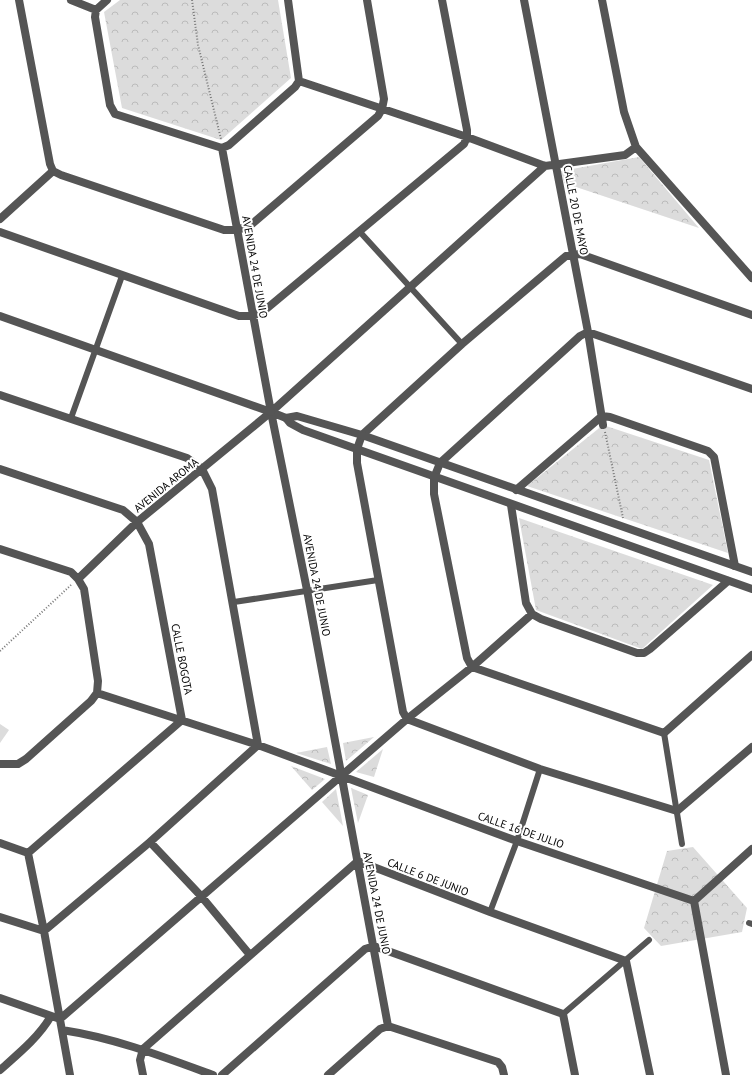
<svg xmlns="http://www.w3.org/2000/svg" width="752" height="1075" viewBox="0 0 752 1075" font-family="'PT Sans',sans-serif">
<style>
.green{fill:#dcdcdc}
.park{fill:url(#park-crowns)}
.lines{fill:none;stroke-linecap:round;stroke-linejoin:round}
.path{stroke:#777;stroke-width:2;stroke-dasharray:1 2;stroke-linecap:butt}
.service{stroke:#555;stroke-width:6}
.minor{stroke:#555;stroke-width:8}
.tertiary{stroke:#555;stroke-width:8}
.labels{text-anchor:middle;stroke-width:4;stroke-linejoin:round;paint-order:stroke}
.street-label{font-size:11px;fill:#000;stroke:#fff}
</style>
<defs>
<pattern id="park-crowns" width="20" height="18" patternUnits="userSpaceOnUse"><rect width="20" height="18" fill="#dcdcdc"/><path d="M2 6a3 3 0 1 1 6 0M12 15a3 3 0 1 1 6 0" fill="none" stroke="#bbb"/></pattern>
</defs>
<rect width="100%" height="100%" fill="#fff"/>
<path class="green" d="M0 724 9 730 0 743Z"/>
<path class="park" d="M120 0H278L291 78 221 140 122 108 104 12Z
M639 157 699 228 564 183 561 171Z
M603 425 709 460 728 553 527 486Z
M519 518 713 585 642 649 536 610Z
M374 737 346 761 343 743Z
M327 747 331 764 296 753Z
M383 749 374 777 356 772Z
M291 766 325 779 312 790Z
M351 788 368 795 358 823Z
M336 789 343 826 322 802Z
M693 847 747 908 742 932 661 946 644 928 667 851Z"/>
<g class="lines">
<path class="path" d="M192 0 198 45 221 139
M605 432 623 518
M0 651 71 585"/>
<path class="service" d="M360 232 462 344
M71 418 122 276
M234 602 378 580
M664 733 682 844
M490 912 517 841 540 769
M749 923 752 924
M563 1014 649 940"/>
<path class="minor" d="M19 0 50 164 53 171 61 175 224 230H238L252 224 378 116 382 109 384 99 367 0
M71 0 96 10
M107 0 96 10 95 17 110 105 115 114 222 148 229 145 295 87 299 81 288 0
M524 0 588 332 603 425
M602 0 624 112 636 147 752 278
M299 81 467 137 545 166 625 155 636 147
M222 148 271 412 307 590 388 1026
M0 219 53 171
M0 232 239 316H253L265 310 464 144 467 137V130L442 0
M752 315 580 254 566 256 462 344 362 435 357 449V463L403 712 407 719 540 769 677 811 752 747
M752 389 588 332 580 336 440 463 434 478V494L467 658 472 667 664 733 752 655
M0 395 187 458 202 469 212 489 258 745 150 842 44 931 0 917
M271 412 286 418
M0 469 123 510 137 522 149 544 182 720 28 853
M516 490 602 416 610 417 708 451 714 457 735 566
M511 505 526 603 532 614 541 619 637 653H644L650 649 728 581
M0 549 71 572 78 579 84 589 98 681 97 693 91 701 26 759 18 764H0
M78 579 137 522 271 412 545 166
M97 693 258 745 517 841 694 901
M150 842 201 896 250 955
M0 843 28 853
M28 853 44 931 70 1075
M694 901 726 1075
M694 901 752 849
M0 998 60 1019 407 719 472 667 532 614
M62 1030C115 1038 164 1057 213 1075
M143 1049 358 861 490 912 626 961 650 1075
M0 1070C18 1054 39 1037 51 1016
M143 1075 140 1060 143 1049
M222 1075 365 949 374 946 563 1014 575 1075
M328 1075 380 1029 388 1026 498 1062 502 1067 504 1075"/>
<path class="tertiary" d="M0 316 271 412
M752 572 362 435 297 416 286 418 290 423 303 430 752 589"/>
</g>
<g class="labels">
<g class="street-label">
<text transform="translate(576 210) rotate(79)" y="4">CALLE 20 DE MAYO</text>
<text transform="translate(255 267) rotate(80)" y="4">AVENIDA 24 DE JUNIO</text>
<text transform="translate(166 485) rotate(-39)" y="4">AVENIDA AROMA</text>
<text transform="translate(317 585) rotate(79)" y="4">AVENIDA 24 DE JUNIO</text>
<text transform="translate(182 659) rotate(79)" y="4">CALLE BOGOTA</text>
<text transform="translate(521 830) rotate(19)" y="4">CALLE 16 DE JULIO</text>
<text transform="translate(428 877) rotate(21)" y="4">CALLE 6 DE JUNIO</text>
<text transform="translate(377 903) rotate(79)" y="4">AVENIDA 24 DE JUNIO</text>
</g>
</g>
</svg>
